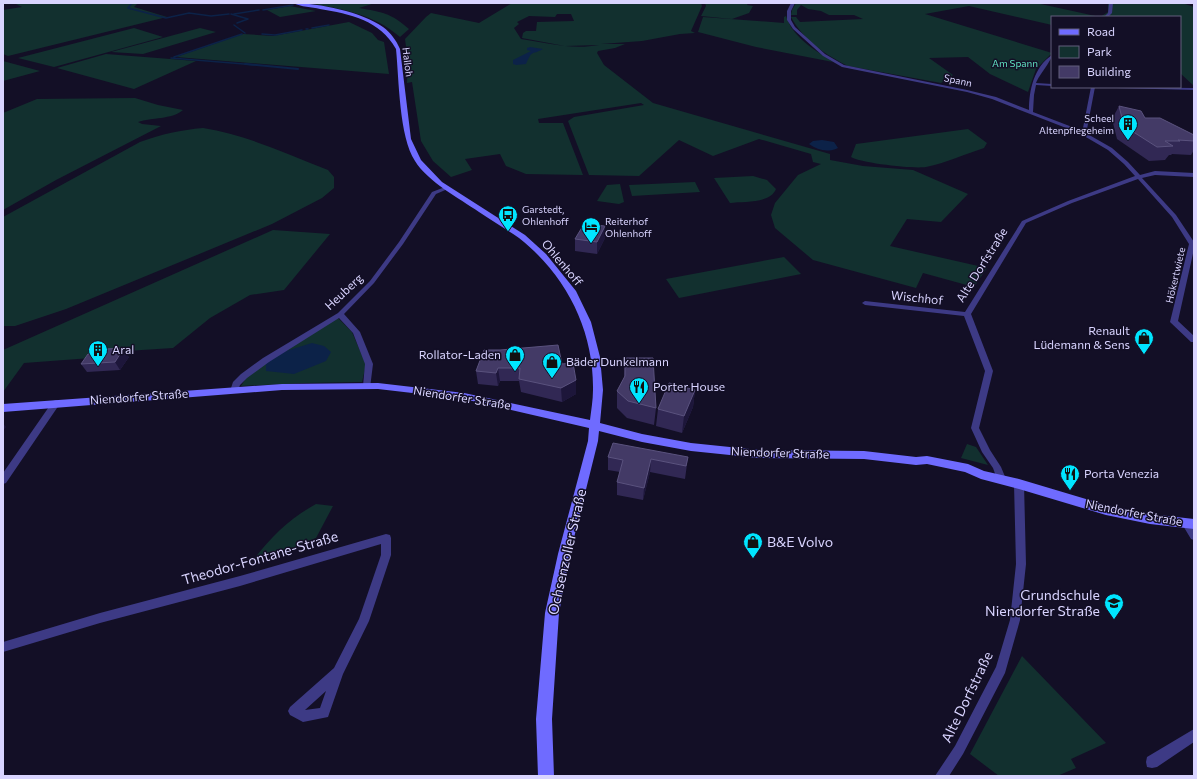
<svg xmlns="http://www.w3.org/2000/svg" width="1197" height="779" viewBox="0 0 1197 779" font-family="Commissioner,sans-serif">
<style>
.green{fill:#12302f;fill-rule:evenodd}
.water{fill:#0c2248}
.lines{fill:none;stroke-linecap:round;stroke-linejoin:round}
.stream-far1{stroke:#0c2248;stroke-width:1.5}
.stream{stroke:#0c2248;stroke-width:2}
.street{fill:#3d3a85;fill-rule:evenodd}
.secondary{fill:#6f6bff;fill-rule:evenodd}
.wall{fill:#312854}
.shaded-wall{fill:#1d163a}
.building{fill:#433a66;stroke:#5a527e}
.labels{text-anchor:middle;stroke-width:3;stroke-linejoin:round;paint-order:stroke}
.far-street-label{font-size:10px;fill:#d9d4ff;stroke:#130f26}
.far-park-label{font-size:10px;fill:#5fe0c0;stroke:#130f26}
.far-poi-label{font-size:10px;fill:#d9d4ff;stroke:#130f26;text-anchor:start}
.street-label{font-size:12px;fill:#d9d4ff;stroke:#130f26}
.poi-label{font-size:12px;fill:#d9d4ff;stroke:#130f26;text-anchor:start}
.near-poi-label{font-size:14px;fill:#d9d4ff;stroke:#130f26;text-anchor:start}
.near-street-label{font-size:14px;fill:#d9d4ff;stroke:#130f26}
</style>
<rect width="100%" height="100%" fill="#130f26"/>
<path class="green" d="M14 3H138L134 7 167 17 8 56 3 54V10L22 7Z
M308 3H375L359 8C382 12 391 13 409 29L400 37C374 14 342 9 308 3Z
M512 3H701L702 6 691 31 695 33 680 34 642 41 601 44H625L615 48 598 51 597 53 604 65 653 103 830 154V160L863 166 913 170 968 194 941 222 907 219 890 246 987 268 974 287 923 273 916 288 813 260 775 228 771 215 775 203 798 175 821 164 813 162 811 154 759 139 713 156 679 140 639 176 589 175 568 121 574 117 644 105 641 103 538 119 539 123H563L583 175 526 174 506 166 500 154 465 159 472 170 451 177 433 161 421 141 412 82 407 83 408 61 405 39 426 17 431 13 479 23ZM557 14H571L574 21 537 22 536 31H526L523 33 522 38 565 46 599 45C572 50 548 43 521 39L514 28 519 24 517 22 529 16 555 17Z
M705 3H748L747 5 753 6 749 13 732 19 701 16 706 6Z
M796 3H1036L1100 17 1108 12V3H1182L1194 7V86L1180 73V17H1052V25L969 6 925 14 1052 53 1036 69 1028 92 990 74 968 57 929 58 953 75 941 83 848 66C826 55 803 40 791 17H796L800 22 863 19 854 15H829L821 11 808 9 801 5 797 10V15H791L792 10Z
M290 6 316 11 280 17 267 10Z
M786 16C793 38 815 50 833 62L756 47 698 32 703 17 784 23V17Z
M349 22 372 33 378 40 384 42 389 74 176 57 243 34 273 36Z
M134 28 163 37 54 67 18 58Z
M200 28 216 32 143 54 111 52Z
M106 54 196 61 134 89 57 68Z
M3 61 40 71 3 81Z
M135 98 158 105 183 110C171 120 152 117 138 122L142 124 161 126 56 180 3 210V113L37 99Z
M203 128C247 135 287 154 328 170L334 177V188L322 198 272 224 66 309 15 326H3V217L140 142C162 134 181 130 203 128Z
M968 129 987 143 984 148C965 154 946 163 926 167 913 169 861 163 851 157L856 144Z
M753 176 767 180 776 189C770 204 743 201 730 203L714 178Z
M695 182 700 192 632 196 629 185Z
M620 184 624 202 619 204 597 201 607 185Z
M273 230 330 234 284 290 250 295 210 318 173 348 95 353 91 358 24 363 3 392V350Z
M784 257 801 274 679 298 666 279Z
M337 317 352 332 366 365 362 382 305 383 241 386 248 375Z
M967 444 976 447 988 465 961 458Z
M316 504 333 506 316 538 291 549 254 559C273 535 289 519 316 504Z
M1022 656 1106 743 1071 759 1076 768 1057 776H999L970 754Z"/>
<path class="water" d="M530 47 543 49C530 56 533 49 526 64L516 65 513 64V60L531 51 527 50V48Z
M822 140 834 142 838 148C827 153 818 150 809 144L813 141Z
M312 343 324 346 331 352 326 361 294 374 266 371V364L277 355 286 351Z"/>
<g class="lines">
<path class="stream-far1" d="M132 3 128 8 166 18 189 13 211 16 229 14
M263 10 293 5
M231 14 248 19 237 23
M234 14 259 10
M234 25 245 33
M312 28 329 25
M306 29H308
M262 34 275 35 302 30
M174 57 242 34
M171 58 256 65"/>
<path class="stream" d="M245 64 298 69"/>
<path class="street" d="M791 3H795L791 11V20L795 27 825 54 844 65 967 90 996 97 1029 110C1029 90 1034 67 1052 55 1052 60 1039 75 1036 83L1052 84V86L1036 85 1034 95 1033 112 1080 130 1083 128 1091 87H1095L1087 129 1084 132 1112 148 1128 162 1140 175 1155 171 1194 173V177L1155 175 1142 178 1176 215 1194 242V249L1178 321 1194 336V342H1191L1170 322 1189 244 1172 217 1138 179 1072 203 1026 223 971 314 993 371 979 428 990 450 1001 467 1006 479 1004 482 1001 483 998 482 993 468 982 452 971 428 985 371 964 316 865 305 862 303 865 301 965 312 1022 221 1068 201 1135 176 1124 164 1108 150 1079 133 992 99 967 92 842 67 823 56 793 29 787 20V11Z
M1109 3H1113L1112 13 1108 17H1104L1108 13Z
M1114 87 1194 88V90L1116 88Z
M445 187 450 188 436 194 403 244 374 283 344 314 360 332 373 364 370 388H364L363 386 365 364 353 333 339 318 269 362 247 378 240 385 237 393H231L230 391 233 382 241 374 263 358 338 313 370 281 399 242 432 192Z
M56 400 59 401 60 403 59 405 6 483 3 484V473L53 401Z
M1019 480 1022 481 1024 484 1026 564 1020 620 1005 673 963 754 949 776H935L955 746 996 667 1010 620 1016 564 1014 484 1016 481Z
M1187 520 1190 521 1194 527V540L1191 539 1182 524 1184 521Z
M386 534 390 535 391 538V555L369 621 343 674 328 717 303 722 290 715 288 711 290 707 334 668 359 619 381 555V544L240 586 100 623 3 652V642L100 613 240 576ZM326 691 320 708 305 710Z
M1194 729V742L1157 767 1152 768 1147 767 1146 762 1147 757Z"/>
<path class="secondary" d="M293 3C319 3 362 12 383 27 391 33 396 40 400 49L411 139 421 160 442 182 525 235 546 254 576 291 591 322 600 357 603 390 600 423 642 434 691 443 759 450 864 451 916 457 927 456 968 464 984 471 1019 479 1106 505 1150 514 1194 519V529L1150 524 1106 515 1019 489 981 479 965 472 927 464 916 465 864 459 759 458 691 451 642 442 599 431 598 441 570 554 559 613 552 719 554 776H538L536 719 545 613 558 554 588 441 589 428 464 399 378 389 282 390 3 412V404L282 384 378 383 464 393 590 420C591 411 593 400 593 390 594 330 566 275 519 238 506 229 492 221 479 212 459 198 428 182 415 161 399 137 399 79 396 49 380 20 350 14 320 9 312 7 301 7 293 3Z"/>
</g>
<path class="wall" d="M1119 106 1145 118 1194 135V150L1191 155 1172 154 1171 155H1169L1165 160 1149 161 1117 139 1112 119Z
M605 226V238L597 254 575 251V239Z
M500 350 562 364 576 380V394L562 402 521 392 519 381H500L498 386 478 384 476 371Z
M129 357 120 370 87 372 81 364Z
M625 358 656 408 654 425 627 418 617 408V391L624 378Z
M695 390 693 407 682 433 656 426 658 409Z
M608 457H688L685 479 650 472 643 500 617 495V482L620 472 608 470Z"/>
<path class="shaded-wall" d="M605 226V238L597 254V242Z
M124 348 129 357 120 370 115 362Z
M498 368 500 381 498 386 496 373Z
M576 380V394L562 402 561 388Z
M695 390 693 407 682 433 684 416Z
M3 423 6 427 3 431Z
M651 459 650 472 643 500 644 488Z"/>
<path class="building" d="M1119 106 1141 111 1145 118H1160L1194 135V141L1178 140 1180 141H1165L1173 146 1157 147 1124 126Z
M584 224 605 226 597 242 575 239Z
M558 345 562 364 573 363 576 380 561 388 519 379 520 368H498L496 373 476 371 484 350H500Z
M124 348 115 362 81 364 88 354 103 353 106 349Z
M625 358H653L656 408 628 401 617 391 625 376Z
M669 383 695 390 684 416 658 409Z
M613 443 688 457 686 466 651 459 644 488 617 482 623 460 608 457Z"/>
<defs>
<g id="building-pin" transform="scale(1)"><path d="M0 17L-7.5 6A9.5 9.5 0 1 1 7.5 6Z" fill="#00e5ff" stroke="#130f26"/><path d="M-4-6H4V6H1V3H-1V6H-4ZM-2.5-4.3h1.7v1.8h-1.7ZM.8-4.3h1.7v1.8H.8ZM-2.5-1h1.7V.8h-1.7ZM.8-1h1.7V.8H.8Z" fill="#111"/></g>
<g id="bus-pin" transform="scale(1)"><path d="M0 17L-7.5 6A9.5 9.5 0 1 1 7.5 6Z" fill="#00e5ff" stroke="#130f26"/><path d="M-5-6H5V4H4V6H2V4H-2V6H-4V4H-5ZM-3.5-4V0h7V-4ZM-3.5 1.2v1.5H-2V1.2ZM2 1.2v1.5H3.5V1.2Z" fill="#111"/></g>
<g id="hotel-pin" transform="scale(1)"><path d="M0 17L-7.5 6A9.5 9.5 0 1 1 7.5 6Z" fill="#00e5ff" stroke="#130f26"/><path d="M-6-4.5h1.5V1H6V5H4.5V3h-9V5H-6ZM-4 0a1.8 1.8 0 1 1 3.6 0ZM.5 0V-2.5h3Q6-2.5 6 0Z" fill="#111"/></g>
<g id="shop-pin" transform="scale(1)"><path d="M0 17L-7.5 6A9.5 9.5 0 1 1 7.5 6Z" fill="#00e5ff" stroke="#130f26"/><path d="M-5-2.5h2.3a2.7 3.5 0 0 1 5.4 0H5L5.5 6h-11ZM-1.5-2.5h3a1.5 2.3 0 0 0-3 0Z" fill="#111"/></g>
<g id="restaurant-pin" transform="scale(1)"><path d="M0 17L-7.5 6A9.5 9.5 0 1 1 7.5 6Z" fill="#00e5ff" stroke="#130f26"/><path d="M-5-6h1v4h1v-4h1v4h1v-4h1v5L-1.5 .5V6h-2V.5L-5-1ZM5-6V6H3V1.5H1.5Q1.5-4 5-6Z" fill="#111"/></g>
<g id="school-pin" transform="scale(1)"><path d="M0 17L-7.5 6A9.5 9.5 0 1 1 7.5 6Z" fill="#00e5ff" stroke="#130f26"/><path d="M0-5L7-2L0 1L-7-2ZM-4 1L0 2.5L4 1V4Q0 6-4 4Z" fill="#111"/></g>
</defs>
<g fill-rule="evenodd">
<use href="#building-pin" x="1128" y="124"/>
<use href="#bus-pin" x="508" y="215"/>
<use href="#hotel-pin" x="591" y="227"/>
<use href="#shop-pin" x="1144" y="338"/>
<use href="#building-pin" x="98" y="350"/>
<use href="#shop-pin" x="515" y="355"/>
<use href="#shop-pin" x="552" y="362"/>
<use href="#restaurant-pin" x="639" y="387"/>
<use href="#restaurant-pin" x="1070" y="474"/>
<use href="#shop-pin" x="753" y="542"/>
<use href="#school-pin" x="1114" y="603"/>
</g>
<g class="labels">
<g class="far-street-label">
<text transform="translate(408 62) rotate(83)" y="4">Halloh</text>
<text transform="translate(958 80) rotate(12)" y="4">Spann</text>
<text transform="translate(1175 275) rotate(-77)" y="4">Hökertwiete</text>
</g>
<g class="far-park-label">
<text x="1015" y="67">Am Spann</text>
</g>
<g class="far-poi-label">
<text x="1114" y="122" text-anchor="end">Scheel<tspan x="1114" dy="12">Altenpflegeheim</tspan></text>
<text x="522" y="213">Garstedt,<tspan x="522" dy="12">Ohlenhoff</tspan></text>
<text x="605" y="225">Reiterhof<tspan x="605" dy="12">Ohlenhoff</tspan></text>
</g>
<g class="street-label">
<text transform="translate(562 263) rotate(50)" y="4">Ohlenhoff</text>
<text transform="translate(982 265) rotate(-58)" y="4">Alte Dorfstraße</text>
<text transform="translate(344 292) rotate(-43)" y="4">Heuberg</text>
<text transform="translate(917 298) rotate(6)" y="4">Wischhof</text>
<text transform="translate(139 397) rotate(-4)" y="4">Niendorfer Straße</text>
<text transform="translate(462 398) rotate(9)" y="4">Niendorfer Straße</text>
<text transform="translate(780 453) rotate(2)" y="4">Niendorfer Straße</text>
<text transform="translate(1134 513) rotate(11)" y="4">Niendorfer Straße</text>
</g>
<g class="poi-label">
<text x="1130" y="335" text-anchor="end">Renault<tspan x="1130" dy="14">Lüdemann &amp; Sens</tspan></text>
<text x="112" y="354">Aral</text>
<text x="501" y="359" text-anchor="end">Rollator-Laden</text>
<text x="566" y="366">Bäder Dunkelmann</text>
<text x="653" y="391">Porter House</text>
<text x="1084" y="478">Porta Venezia</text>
</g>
<g class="near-poi-label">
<text x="767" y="547">B&amp;E Volvo</text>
<text x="1100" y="600" text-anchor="end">Grundschule<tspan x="1100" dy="16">Niendorfer Straße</tspan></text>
</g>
<g class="near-street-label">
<text transform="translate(567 552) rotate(-77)" y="5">Ochsenzoller Straße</text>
<text transform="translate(260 558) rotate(-16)" y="5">Theodor-Fontane-Straße</text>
<text transform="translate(967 697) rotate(-64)" y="5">Alte Dorfstraße</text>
</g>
</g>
<rect width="1197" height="779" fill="none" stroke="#d9d4ff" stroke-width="8"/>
<rect x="1051" y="16" width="130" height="72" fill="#130f26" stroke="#625e7d"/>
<rect x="1059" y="29" width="20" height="6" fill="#6f6bff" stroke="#625e7d"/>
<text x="1087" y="36" font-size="12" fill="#d9d4ff">Road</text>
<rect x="1059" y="46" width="20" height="12" fill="#12302f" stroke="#625e7d"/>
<text x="1087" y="56" font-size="12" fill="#d9d4ff">Park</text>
<rect x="1059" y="66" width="20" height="12" fill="#433a66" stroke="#625e7d"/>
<text x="1087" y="76" font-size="12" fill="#d9d4ff">Building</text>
</svg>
